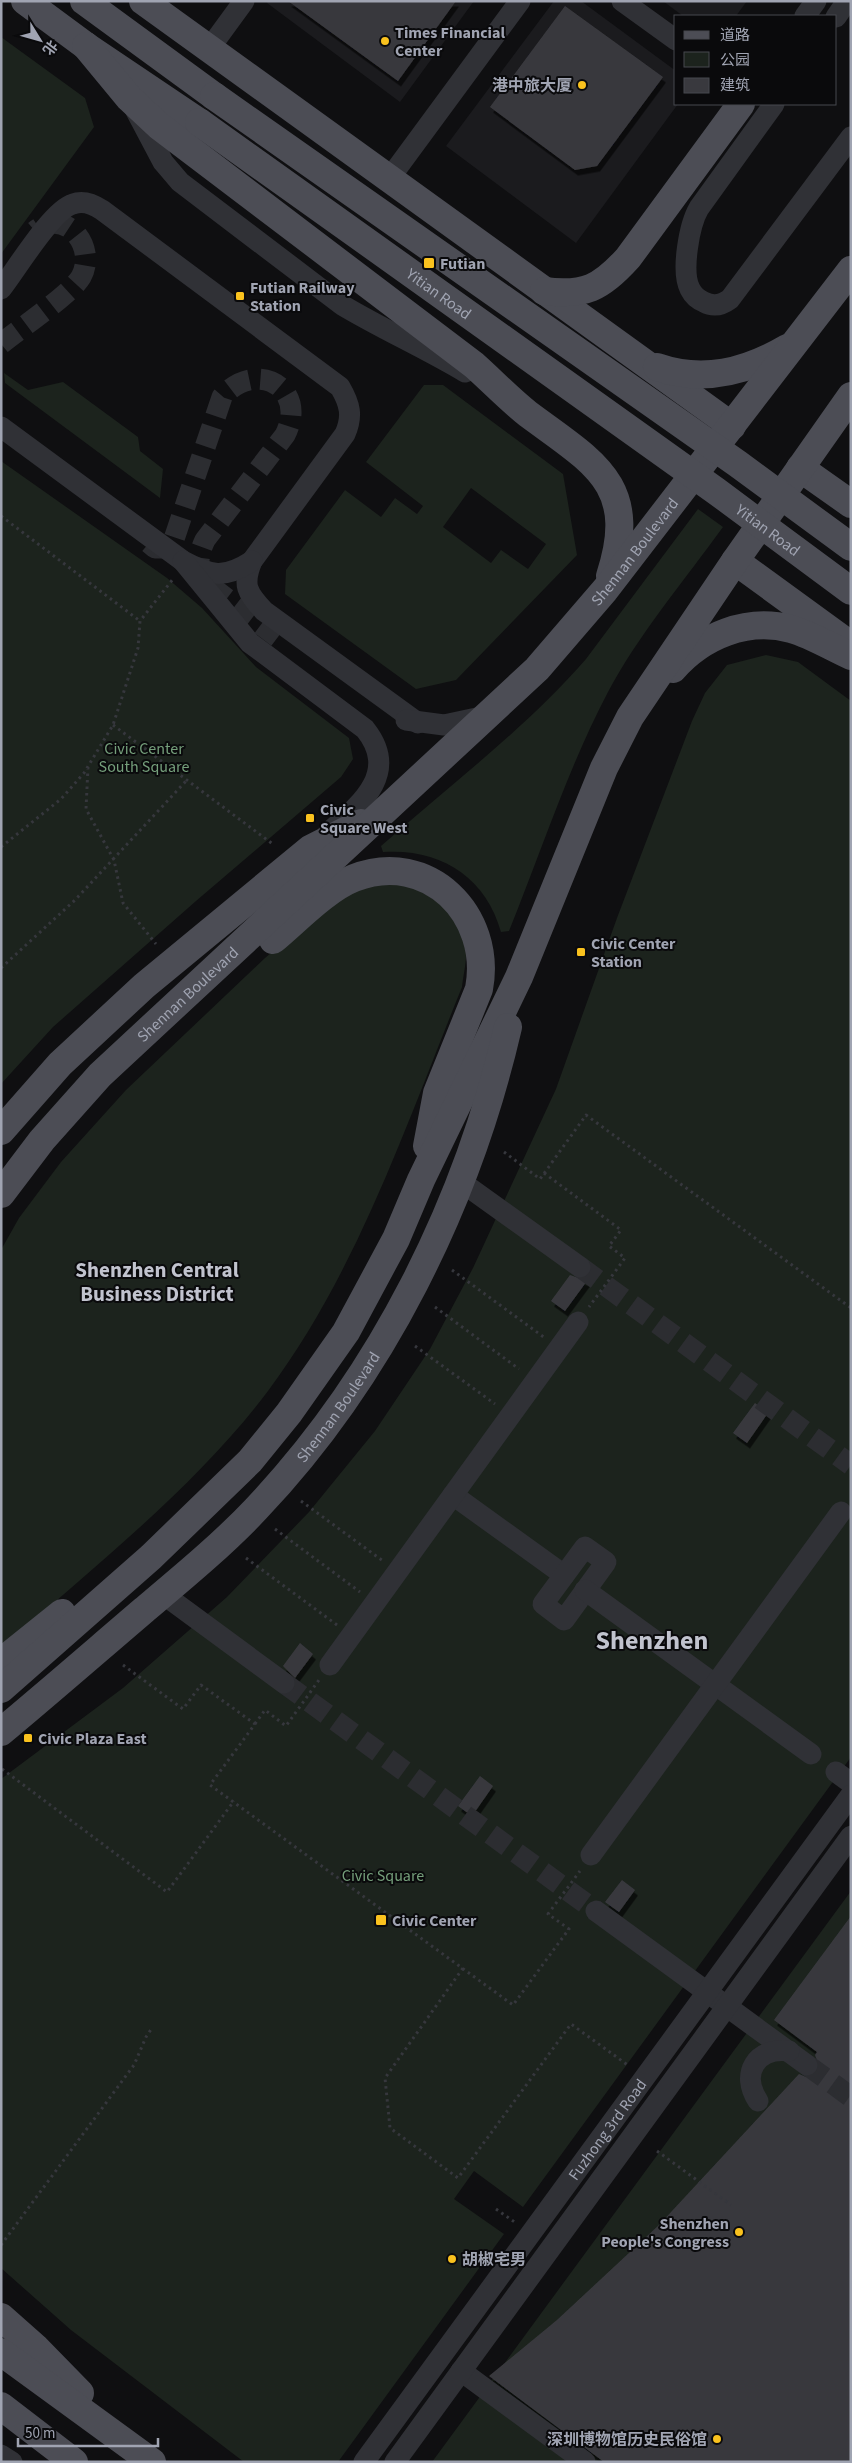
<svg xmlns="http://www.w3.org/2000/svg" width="852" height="2463" viewBox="0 0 852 2463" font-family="'Source Sans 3','Noto Sans SC',sans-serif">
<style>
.built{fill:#1b1b1e}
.green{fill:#1c231d;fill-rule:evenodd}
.building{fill:#39393e;filter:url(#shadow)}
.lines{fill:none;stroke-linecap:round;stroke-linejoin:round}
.minor-tunnel{stroke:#2c2d31;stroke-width:21;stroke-dasharray:21 11;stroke-linecap:butt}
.path{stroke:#36373d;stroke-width:3;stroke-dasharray:2.5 4;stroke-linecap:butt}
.minor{stroke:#303136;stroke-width:21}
.major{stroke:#4c4d55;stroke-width:28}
.major-bridge{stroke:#4c4d55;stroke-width:28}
.poi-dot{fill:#fac21e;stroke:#0a0a0c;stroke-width:2}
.labels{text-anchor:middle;stroke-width:4;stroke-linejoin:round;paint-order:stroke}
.poi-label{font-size:16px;font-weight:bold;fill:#a0a4b2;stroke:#0a0a0c;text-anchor:start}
.street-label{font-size:16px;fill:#a0a4b2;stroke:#0a0a0c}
.park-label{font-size:16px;fill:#759f7b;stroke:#0a0a0c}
.district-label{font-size:21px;font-weight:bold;fill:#c1c3ce;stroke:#0a0a0c}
.town-label{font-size:26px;font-weight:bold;fill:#c1c3ce;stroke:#0a0a0c}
</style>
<defs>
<filter id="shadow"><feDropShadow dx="3" dy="5.5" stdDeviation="0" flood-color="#0009"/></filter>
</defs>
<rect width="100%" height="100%" fill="#0f0f11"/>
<path class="built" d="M268 1H474L400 102 267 3Z
M554 1H581L676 71V104H678L576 243 446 146Z
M663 1H747L736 16H683Z"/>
<path class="green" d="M1 37 85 98 94 127 1 254Z
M4 373 28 390 63 382 138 437 140 451 163 469 160 498 5 383Z
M424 385H443L563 474 577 555 456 680 416 689 285 594 286 570 345 490 381 517 395 498 417 514 423 506 366 462ZM471 488 546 544 528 569 501 550 491 563 443 527Z
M1 461 167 578 202 608 256 667 349 738 353 759 341 777 196 901 53 1027 1 1084Z
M698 509 723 527C684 581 639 634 608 692 568 768 541 852 509 931L501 932C486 877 440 848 383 852L381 846C450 785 526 728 586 659Z
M766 655 798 662 851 701V1757L523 2207 474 2171 454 2199 504 2234 338 2462H244L71 2330 1 2268V1779L123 1688 227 1597 309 1512 375 1431 430 1349 473 1268 556 1089 617 918 692 721 705 693 727 665Z
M403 884C437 897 465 915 466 955 466 965 463 977 462 987 406 1125 358 1270 268 1391 196 1487 91 1569 1 1649V1250L19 1218 61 1162 126 1090 265 958 341 895 361 885Z
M851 1891V2462H432Z"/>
<path class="building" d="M288 1H456L398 81Z
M565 6 663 77 597 166 575 170 490 107Z
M570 1275 587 1281 565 1311 551 1301Z
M755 1403 768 1413 747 1443 733 1433Z
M300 1643 313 1654 295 1678 283 1666Z
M480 1776 493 1786 472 1816 458 1806Z
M622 1880 635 1890 619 1912 605 1902Z
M851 1916V2462H604L489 2376 557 2320 659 2225 799 2074 806 2077 817 2073 819 2066 815 2055 817 2052 774 2020Z"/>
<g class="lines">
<path class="minor-tunnel" d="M1 344C19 329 71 294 81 277 98 246 64 206 35 231
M149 543 155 548H164L174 539 222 397C256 358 309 388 285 435L205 540C198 555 196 567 205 582L285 643
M580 1267 851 1465
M284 1683 596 1911
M807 2065 851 2097"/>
<path class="path" d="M1 516 140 621
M113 725 274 845
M88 767 86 809 114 860 123 903 156 944
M1 847 61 799 84 773 113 725 138 648 140 621 173 579
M1 968 75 900 187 780
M504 1152 540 1179 586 1115 851 1308
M544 1173 621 1230 609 1246 625 1258 589 1307
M452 1270 545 1338
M435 1307 519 1369
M415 1346 495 1404
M301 1501 383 1561
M275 1529 360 1592
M246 1558 337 1625
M123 1665 183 1709 201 1685 255 1724 210 1785 513 2005 569 1929 548 1914 580 1871
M255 1724 265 1710 286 1726 319 1680
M2 1769 167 1892 234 1801
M463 1968 385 2078 390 2128 458 2178 571 2024 629 2066
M657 2151 731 2205
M496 2209 516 2223
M1 2245 134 2065 146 2037 152 2028"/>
<g class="minor">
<path d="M622 1 676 40"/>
<path d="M805 16 816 1"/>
<path d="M836 17 847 1"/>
<path d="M209 49 244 1"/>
<path d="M774 104 699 208C689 225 681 272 690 289 693 295 699 300 704 302 713 307 722 305 730 299L851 137"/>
<path d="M135 109 163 162 180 182 342 305C382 329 425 348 465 372"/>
<path d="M389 179 520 1"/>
<path d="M1 289C16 270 52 210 73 204 83 200 93 204 102 210L340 387C350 404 353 416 345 434L252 561C242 585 247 593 264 611L418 723"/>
<path d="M1 427 183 561C211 576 224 579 252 561"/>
<path d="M183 561 250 643 365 729C400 773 361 804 328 833"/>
<path d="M406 720 444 725 486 716"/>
<path d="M460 1181 580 1267"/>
<path d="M453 1495 564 1575"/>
<path d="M585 1547 606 1562 564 1620 543 1604Z"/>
<path d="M585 1590 811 1754"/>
<path d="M163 1594 284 1683"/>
<path d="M330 1665 578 1322"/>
<path d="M836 1772 851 1783"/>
<path d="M591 1855 841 1512"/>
<path d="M596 1911 807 2065"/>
<path d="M758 2101C740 2074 756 2047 789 2051"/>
<path d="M461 2371 585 2462"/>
<path d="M1 2455 12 2462"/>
<path id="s1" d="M364 2462 851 1795"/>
<path d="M395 2462 851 1836"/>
</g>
<g class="major">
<path d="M25 1 86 46 199 122"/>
<path d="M84 1 214 96"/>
<path d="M143 1 732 426"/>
<path d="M86 46 129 98 159 126 474 365C492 381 509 399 528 414 594 463 640 484 610 576"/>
<path d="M544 291C585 296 601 288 628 258L741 104"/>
<path d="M657 367C703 383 746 372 787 348"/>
<path d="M800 468 851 504"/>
<path d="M735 561 841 638"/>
<path d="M673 669C702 636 747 617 791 629 812 635 831 647 851 656"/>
<path d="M273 940C296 921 326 889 354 878 428 849 493 915 479 989L437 1093 427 1146"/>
<path d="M1 1131 60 1064 144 986 310 849 361 823"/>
<path id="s2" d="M1 1194 42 1140 100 1075 537 669 605 590 851 270"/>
<path d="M1 1662 62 1613"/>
<path d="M1 1689 151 1557 250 1461 289 1413 346 1332 396 1239 421 1180 519 977 604 768 630 717 735 561 851 396"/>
<path id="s3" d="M1 1732C49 1692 96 1651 144 1610 182 1578 222 1545 256 1509 382 1376 467 1204 508 1027"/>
<path d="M1 2317 36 2348 80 2393"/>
<path d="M1 2352 152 2462"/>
<path d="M1 2406 74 2462"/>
</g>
<g class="major-bridge">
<path d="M214 96 738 464 851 547"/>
<path id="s4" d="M199 122 716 491 851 591"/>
</g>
</g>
<g class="poi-dot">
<circle cx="385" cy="41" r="5"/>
<circle cx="582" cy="85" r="5"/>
<rect x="423" y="257" width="12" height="12" rx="2.5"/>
<rect x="235" y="291" width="10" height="10" rx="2.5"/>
<rect x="305" y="813" width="10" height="10" rx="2.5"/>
<rect x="576" y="947" width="10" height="10" rx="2.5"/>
<rect x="23" y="1733" width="10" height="10" rx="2.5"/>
<rect x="375" y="1914" width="12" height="12" rx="2.5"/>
<circle cx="739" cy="2232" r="5"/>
<circle cx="452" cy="2259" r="5"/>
<circle cx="717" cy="2439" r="5"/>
</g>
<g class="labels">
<g class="poi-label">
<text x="395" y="38">Times Financial<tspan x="395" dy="18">Center</tspan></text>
<text x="572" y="91" text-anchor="end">港中旅大厦</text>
<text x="440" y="269">Futian</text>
<text x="250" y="293">Futian Railway<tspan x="250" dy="18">Station</tspan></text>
<text x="320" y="815">Civic<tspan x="320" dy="18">Square West</tspan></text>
<text x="591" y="949">Civic Center<tspan x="591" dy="18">Station</tspan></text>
<text x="38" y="1744">Civic Plaza East</text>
<text x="392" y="1926">Civic Center</text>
<text x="729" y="2229" text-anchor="end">Shenzhen<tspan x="729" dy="18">People's Congress</tspan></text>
<text x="462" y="2265">胡椒宅男</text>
<text x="707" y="2445" text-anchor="end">深圳博物馆历史民俗馆</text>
</g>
<g class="street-label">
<text dy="6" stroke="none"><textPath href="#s4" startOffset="295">Yitian Road</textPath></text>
<text dy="6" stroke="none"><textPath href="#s4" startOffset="700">Yitian Road</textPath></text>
<text dy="6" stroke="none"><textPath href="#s2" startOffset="904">Shennan Boulevard</textPath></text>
<text dy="6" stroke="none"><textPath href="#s2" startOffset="274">Shennan Boulevard</textPath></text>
<text dy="6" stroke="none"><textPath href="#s3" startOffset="470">Shennan Boulevard</textPath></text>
<text dy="6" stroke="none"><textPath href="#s1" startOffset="412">Fuzhong 3rd Road</textPath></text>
</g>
<g class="park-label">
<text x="144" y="754">Civic Center<tspan x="144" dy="18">South Square</tspan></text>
<text x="383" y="1881">Civic Square</text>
</g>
<g class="district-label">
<text x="157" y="1277">Shenzhen Central<tspan x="157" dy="24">Business District</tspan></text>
</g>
<g class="town-label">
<text x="652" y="1649">Shenzhen</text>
</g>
</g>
<rect width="852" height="2463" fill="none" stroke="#a0a4b2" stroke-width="5"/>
<rect x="674" y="15" width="162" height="90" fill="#0a0a0c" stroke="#46484e"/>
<rect x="684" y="31" width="25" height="8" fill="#4c4d55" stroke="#46484e"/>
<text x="720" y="40" font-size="15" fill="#a0a4b2">道路</text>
<rect x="684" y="52" width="25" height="15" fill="#1c231d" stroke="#46484e"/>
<text x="720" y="65" font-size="15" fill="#a0a4b2">公园</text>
<rect x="684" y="78" width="25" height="15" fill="#39393e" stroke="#46484e"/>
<text x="720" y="90" font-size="15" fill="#a0a4b2">建筑</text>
<g transform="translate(40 40) rotate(127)" stroke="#0a0a0c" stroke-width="4" paint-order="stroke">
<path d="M0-4L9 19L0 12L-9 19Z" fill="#a0a4b2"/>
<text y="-8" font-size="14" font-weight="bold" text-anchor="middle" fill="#a0a4b2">北</text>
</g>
<path d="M18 2438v8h140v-8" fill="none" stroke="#a0a4b2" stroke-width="2.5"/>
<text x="25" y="2438" font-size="15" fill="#a0a4b2" stroke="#0a0a0c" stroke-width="4" paint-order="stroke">50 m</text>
</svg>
